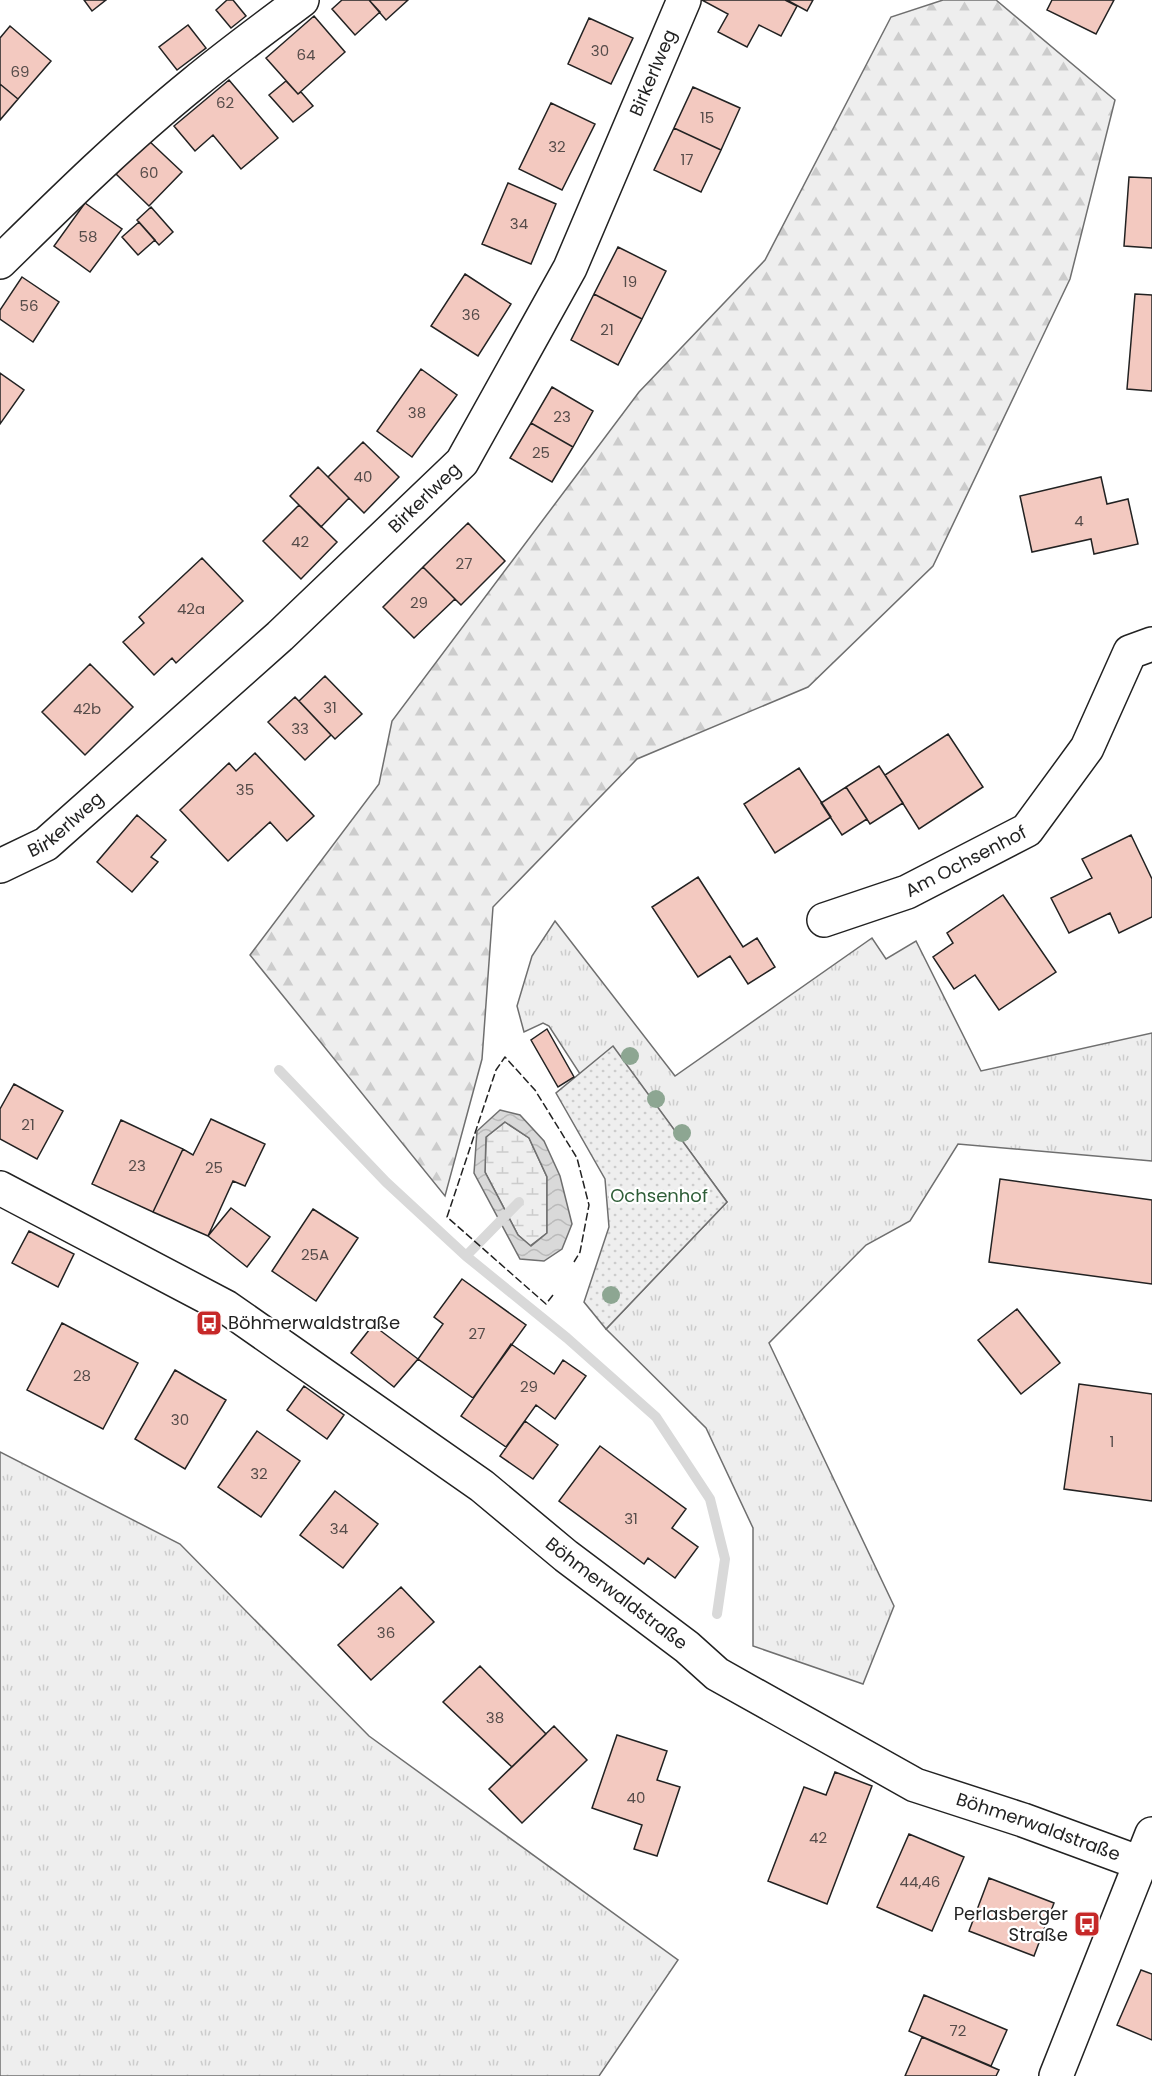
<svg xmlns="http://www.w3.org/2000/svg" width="1152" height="2076" viewBox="0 0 1152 2076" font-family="Poppins,sans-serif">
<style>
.grass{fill:url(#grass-tufts);stroke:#6f6f6f;stroke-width:1.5}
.forest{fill:url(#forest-firs);stroke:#6f6f6f;stroke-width:1.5}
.wetland{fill:url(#wetland-marsh);stroke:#6f6f6f;stroke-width:1.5}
.park{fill:url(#park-dots);stroke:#6f6f6f;stroke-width:1.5}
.water{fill:url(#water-waves);stroke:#6f6f6f;stroke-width:1.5;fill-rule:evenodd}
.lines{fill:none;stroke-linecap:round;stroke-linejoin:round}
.stream{stroke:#d9d9d9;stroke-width:10}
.building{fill:#f3c9c0;stroke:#222;stroke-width:1.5}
.minor-casing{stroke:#222;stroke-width:36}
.minor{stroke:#fff;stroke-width:33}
.fence{stroke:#222;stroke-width:1.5;stroke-dasharray:8 3;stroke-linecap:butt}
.tree{fill:#8da692}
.labels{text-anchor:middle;stroke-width:4.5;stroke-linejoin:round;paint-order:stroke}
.number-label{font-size:15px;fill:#564c4a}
.street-label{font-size:18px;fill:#222;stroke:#fff}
.park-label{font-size:18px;fill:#2f5e38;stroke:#fff}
.poi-label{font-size:18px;fill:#222;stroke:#fff;text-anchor:start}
</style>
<defs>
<pattern id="grass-tufts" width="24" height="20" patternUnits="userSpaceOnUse" patternTransform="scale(1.5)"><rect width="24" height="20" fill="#eee"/><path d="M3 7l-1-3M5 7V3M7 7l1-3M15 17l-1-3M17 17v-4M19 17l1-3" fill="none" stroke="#ccc"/></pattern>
<pattern id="forest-firs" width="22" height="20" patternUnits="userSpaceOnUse" patternTransform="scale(1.5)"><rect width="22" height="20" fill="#eee"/><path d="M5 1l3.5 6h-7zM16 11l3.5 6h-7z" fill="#ccc"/></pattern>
<pattern id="wetland-marsh" width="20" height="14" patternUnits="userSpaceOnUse" patternTransform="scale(1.5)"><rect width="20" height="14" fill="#eee"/><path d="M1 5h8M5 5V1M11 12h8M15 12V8" fill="none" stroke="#ccc"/></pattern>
<pattern id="park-dots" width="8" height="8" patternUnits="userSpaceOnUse" patternTransform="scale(1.5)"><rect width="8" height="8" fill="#eee"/><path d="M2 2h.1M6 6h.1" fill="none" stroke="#ccc" stroke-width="1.8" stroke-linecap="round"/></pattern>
<pattern id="water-waves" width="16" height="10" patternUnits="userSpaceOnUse" patternTransform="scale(1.5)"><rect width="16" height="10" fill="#d9d9d9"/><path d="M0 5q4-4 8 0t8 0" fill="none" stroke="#bababa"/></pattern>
</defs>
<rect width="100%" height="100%" fill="#fff"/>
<path class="grass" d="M555 921 675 1076 872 938 886 959 916 941 981 1071 1152 1033V1161L958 1144 910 1221 866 1245 769 1343 894 1606 863 1684 753 1646V1528L706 1428 606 1329 727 1202 613 1047 580 1074 549 1026 543 1023 524 1032 517 1006 532 956Z
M0 1452 180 1544 369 1736 678 1960 599 2076H0Z"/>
<path class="forest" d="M943 0H996L1115 100 1070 279 933 566 808 687 637 759 493 907 482 1059 445 1196 250 955 379 784 392 721 639 392 765 260 891 17Z"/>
<path class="wetland" d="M505 1122 529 1138 547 1177V1233L530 1246 518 1235 485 1172 486 1137Z"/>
<path class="park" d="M613 1046 727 1202 606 1329 584 1302 609 1227 605 1179 556 1093Z"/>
<path class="water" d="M500 1110 520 1115 544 1141 560 1176 572 1224 562 1249 544 1261 520 1259 474 1173 477 1131ZM505 1122 529 1138 547 1177V1233L531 1246 518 1235 485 1172 486 1137Z"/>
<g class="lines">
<path class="stream" d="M279 1070 386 1182 466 1256 567 1338 656 1417 710 1499 725 1559 717 1614
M466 1256 519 1202"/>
</g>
<path class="building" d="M84 0H106L92 11Z
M227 0H233L246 16 231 28 216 10Z
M342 0H369L380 12 355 35 332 9Z
M369 0H408L386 20Z
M702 0H785L797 6 781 36 759 25 747 47 718 32 728 14Z
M787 0H813L807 11Z
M1052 0H1114L1096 34 1047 10Z
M314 16 345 52 298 94 266 58Z
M589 18 633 38 611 84 568 64Z
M188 25 206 48 177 70 159 47Z
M10 26 51 61 18 99 0 84V38Z
M229 80 278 138 241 169 213 135 195 151 174 126Z
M286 81 298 94 301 92 313 106 293 122 269 95Z
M0 84 18 99 0 120Z
M693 87 740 108 721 150 674 128Z
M551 103 595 124 562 190 519 169Z
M674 128 721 150 701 192 654 170Z
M148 140 182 172 149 206 116 174Z
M1129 177 1152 178V248L1124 246Z
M508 183 556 204 531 264 482 244Z
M85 203 122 229 90 272 54 246Z
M151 207 173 232 159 245 137 220Z
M139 222 155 240 138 255 122 237Z
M618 247 666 271 642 319 594 294Z
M465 274 511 304 478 356 431 326Z
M22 277 59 302 33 342 0 319V310Z
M594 294 642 319 618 365 571 340Z
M1135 294 1152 295V391L1127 389Z
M421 369 457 395 412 457 377 431Z
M0 373 24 390 0 424Z
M552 387 593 411 573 447 531 423Z
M531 423 573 447 552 482 510 458Z
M363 442 399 477 364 513 328 477Z
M318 467 349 498 321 527 290 496Z
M1101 477 1107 504 1128 499 1138 544 1094 554 1091 539 1032 552 1020 496Z
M299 505 337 542 301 579 263 541Z
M468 523 505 561 461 605 423 567Z
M202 558 243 601 176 663 172 658 154 675 123 642 144 623 139 617Z
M423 567 455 599 414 638 383 607Z
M90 664 133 707 85 755 42 712Z
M325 676 362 714 335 739 299 701Z
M295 697 331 735 305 760 268 722Z
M948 734 983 787 919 829 885 775Z
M255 753 314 816 287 841 270 822 228 861 180 810 229 763 236 771Z
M879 766 903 803 870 824 846 787Z
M799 768 831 817 775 853 744 804Z
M846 787 867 819 842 835 821 803Z
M137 815 166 840 151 857 158 862 132 892 97 862Z
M1131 835 1152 879V917L1119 933 1110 913 1069 933 1051 898 1092 878 1082 859Z
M698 877 743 947 757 938 775 967 748 984 730 956 698 977 652 907Z
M1003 895 1056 972 999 1010 975 975 954 989 933 957 953 943 947 933Z
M547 1029 574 1077 558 1087 531 1040Z
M14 1084 63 1111 37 1159 0 1139V1109Z
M211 1119 265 1144 245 1186 233 1181 208 1236 153 1212 183 1149 193 1155Z
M121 1120 183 1149 153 1212 92 1184Z
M1000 1179 1152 1200V1284L989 1262Z
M231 1208 270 1237 247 1267 208 1236Z
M313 1209 358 1238 316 1301 272 1271Z
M29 1231 74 1254 58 1287 12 1263Z
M462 1279 526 1325 473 1398 418 1359 443 1324 434 1317Z
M1017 1309 1060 1363 1021 1394 978 1340Z
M62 1323 138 1363 103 1429 27 1390Z
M373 1325 418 1359 394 1387 351 1353Z
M511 1344 554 1374 563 1360 586 1376 555 1419 536 1405 506 1447 461 1416Z
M175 1370 226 1400 185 1469 135 1439Z
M1079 1384 1152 1394V1501L1064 1489Z
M304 1386 344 1415 327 1439 287 1410Z
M525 1421 558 1445 533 1479 500 1456Z
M257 1431 300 1461 261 1517 218 1487Z
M600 1446 686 1509 672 1528 698 1547 675 1578 648 1558 644 1564 559 1501Z
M335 1491 378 1524 343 1568 300 1535Z
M401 1587 434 1622 371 1680 338 1645Z
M480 1666 546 1734 512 1767 443 1702Z
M554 1726 587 1760 522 1823 489 1789Z
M617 1735 667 1751 657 1780 680 1787 657 1856 634 1849 642 1825 592 1808Z
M835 1772 872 1786 827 1904 768 1881 804 1787 826 1795Z
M909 1834 964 1857 932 1931 877 1907Z
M989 1878 1054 1903 1034 1956 969 1931Z
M1141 1970 1152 1974V2040L1117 2025Z
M924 1995 1007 2030 991 2066 909 2031Z
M922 2037 999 2070 996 2076H905Z"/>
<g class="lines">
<g class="minor-casing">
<g id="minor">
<path d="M0 262C63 200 125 139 194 83 229 54 266 27 302 0"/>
<path id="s1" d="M0 866 46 844 280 636 462 462 570 268 684 0"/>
<path id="s2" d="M824 920 907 892 1027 830 1087 748 1130 652 1152 644"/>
<path id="s3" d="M0 1188 226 1307 482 1486 566 1556 687 1647 717 1674 915 1785 1023 1820 1140 1863"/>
<path d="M1056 2076 1152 1834"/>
</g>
</g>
<use href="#minor" class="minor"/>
<path class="fence" d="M553 1295 546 1304 447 1217 496 1070 505 1057 535 1090 577 1158 589 1205 580 1252 574 1262"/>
</g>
<g class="tree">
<circle cx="630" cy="1056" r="9"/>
<circle cx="656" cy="1099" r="9"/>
<circle cx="682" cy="1133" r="9"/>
<circle cx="611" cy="1295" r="9"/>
</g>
<defs>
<g id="bus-square" transform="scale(1.35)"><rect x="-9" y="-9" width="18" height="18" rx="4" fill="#c62828" stroke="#fff"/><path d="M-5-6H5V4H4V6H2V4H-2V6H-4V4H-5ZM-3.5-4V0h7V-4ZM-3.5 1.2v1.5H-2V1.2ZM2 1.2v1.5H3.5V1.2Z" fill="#fff"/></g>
</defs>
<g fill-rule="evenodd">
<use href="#bus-square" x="209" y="1323"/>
<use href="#bus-square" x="1087" y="1924"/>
</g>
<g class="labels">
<g class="number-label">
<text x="600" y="56">30</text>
<text x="306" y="60">64</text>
<text x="20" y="77">69</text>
<text x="225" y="108">62</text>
<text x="707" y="123">15</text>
<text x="557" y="152">32</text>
<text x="687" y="165">17</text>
<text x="149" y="178">60</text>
<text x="519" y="229">34</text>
<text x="88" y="242">58</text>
<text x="630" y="287">19</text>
<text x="29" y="311">56</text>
<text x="471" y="320">36</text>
<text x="607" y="335">21</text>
<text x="417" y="418">38</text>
<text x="562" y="422">23</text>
<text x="541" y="458">25</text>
<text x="363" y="482">40</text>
<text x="1079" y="526">4</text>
<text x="300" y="547">42</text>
<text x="464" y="569">27</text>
<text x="419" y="608">29</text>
<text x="191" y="614">42a</text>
<text x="330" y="713">31</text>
<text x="87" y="714">42b</text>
<text x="300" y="734">33</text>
<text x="245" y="795">35</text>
<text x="28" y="1130">21</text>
<text x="137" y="1171">23</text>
<text x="214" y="1173">25</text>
<text x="315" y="1260">25A</text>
<text x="477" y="1339">27</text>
<text x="82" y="1381">28</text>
<text x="529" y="1392">29</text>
<text x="180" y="1425">30</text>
<text x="1112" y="1447">1</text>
<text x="259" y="1479">32</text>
<text x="631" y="1524">31</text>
<text x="339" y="1534">34</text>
<text x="386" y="1638">36</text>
<text x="495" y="1723">38</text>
<text x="636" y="1803">40</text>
<text x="818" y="1843">42</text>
<text x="920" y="1887">44,46</text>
<text x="958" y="2036">72</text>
</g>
<g class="street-label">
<text dy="6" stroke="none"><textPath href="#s1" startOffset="1050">Birkerlweg</textPath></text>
<text dy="6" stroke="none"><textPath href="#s1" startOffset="564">Birkerlweg</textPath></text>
<text dy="6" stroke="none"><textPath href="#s1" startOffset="78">Birkerlweg</textPath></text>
<text dy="6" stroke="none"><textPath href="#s2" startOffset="154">Am Ochsenhof</textPath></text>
<text dy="6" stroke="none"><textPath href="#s3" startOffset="740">Böhmerwaldstraße</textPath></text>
<text dy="6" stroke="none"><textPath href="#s3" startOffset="1226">Böhmerwaldstraße</textPath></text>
</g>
<g class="park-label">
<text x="659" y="1202">Ochsenhof</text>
</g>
<g class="poi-label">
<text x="228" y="1329">Böhmerwaldstraße</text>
<text x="1068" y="1920" text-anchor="end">Perlasberger<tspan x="1068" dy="21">Straße</tspan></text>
</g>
</g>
</svg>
